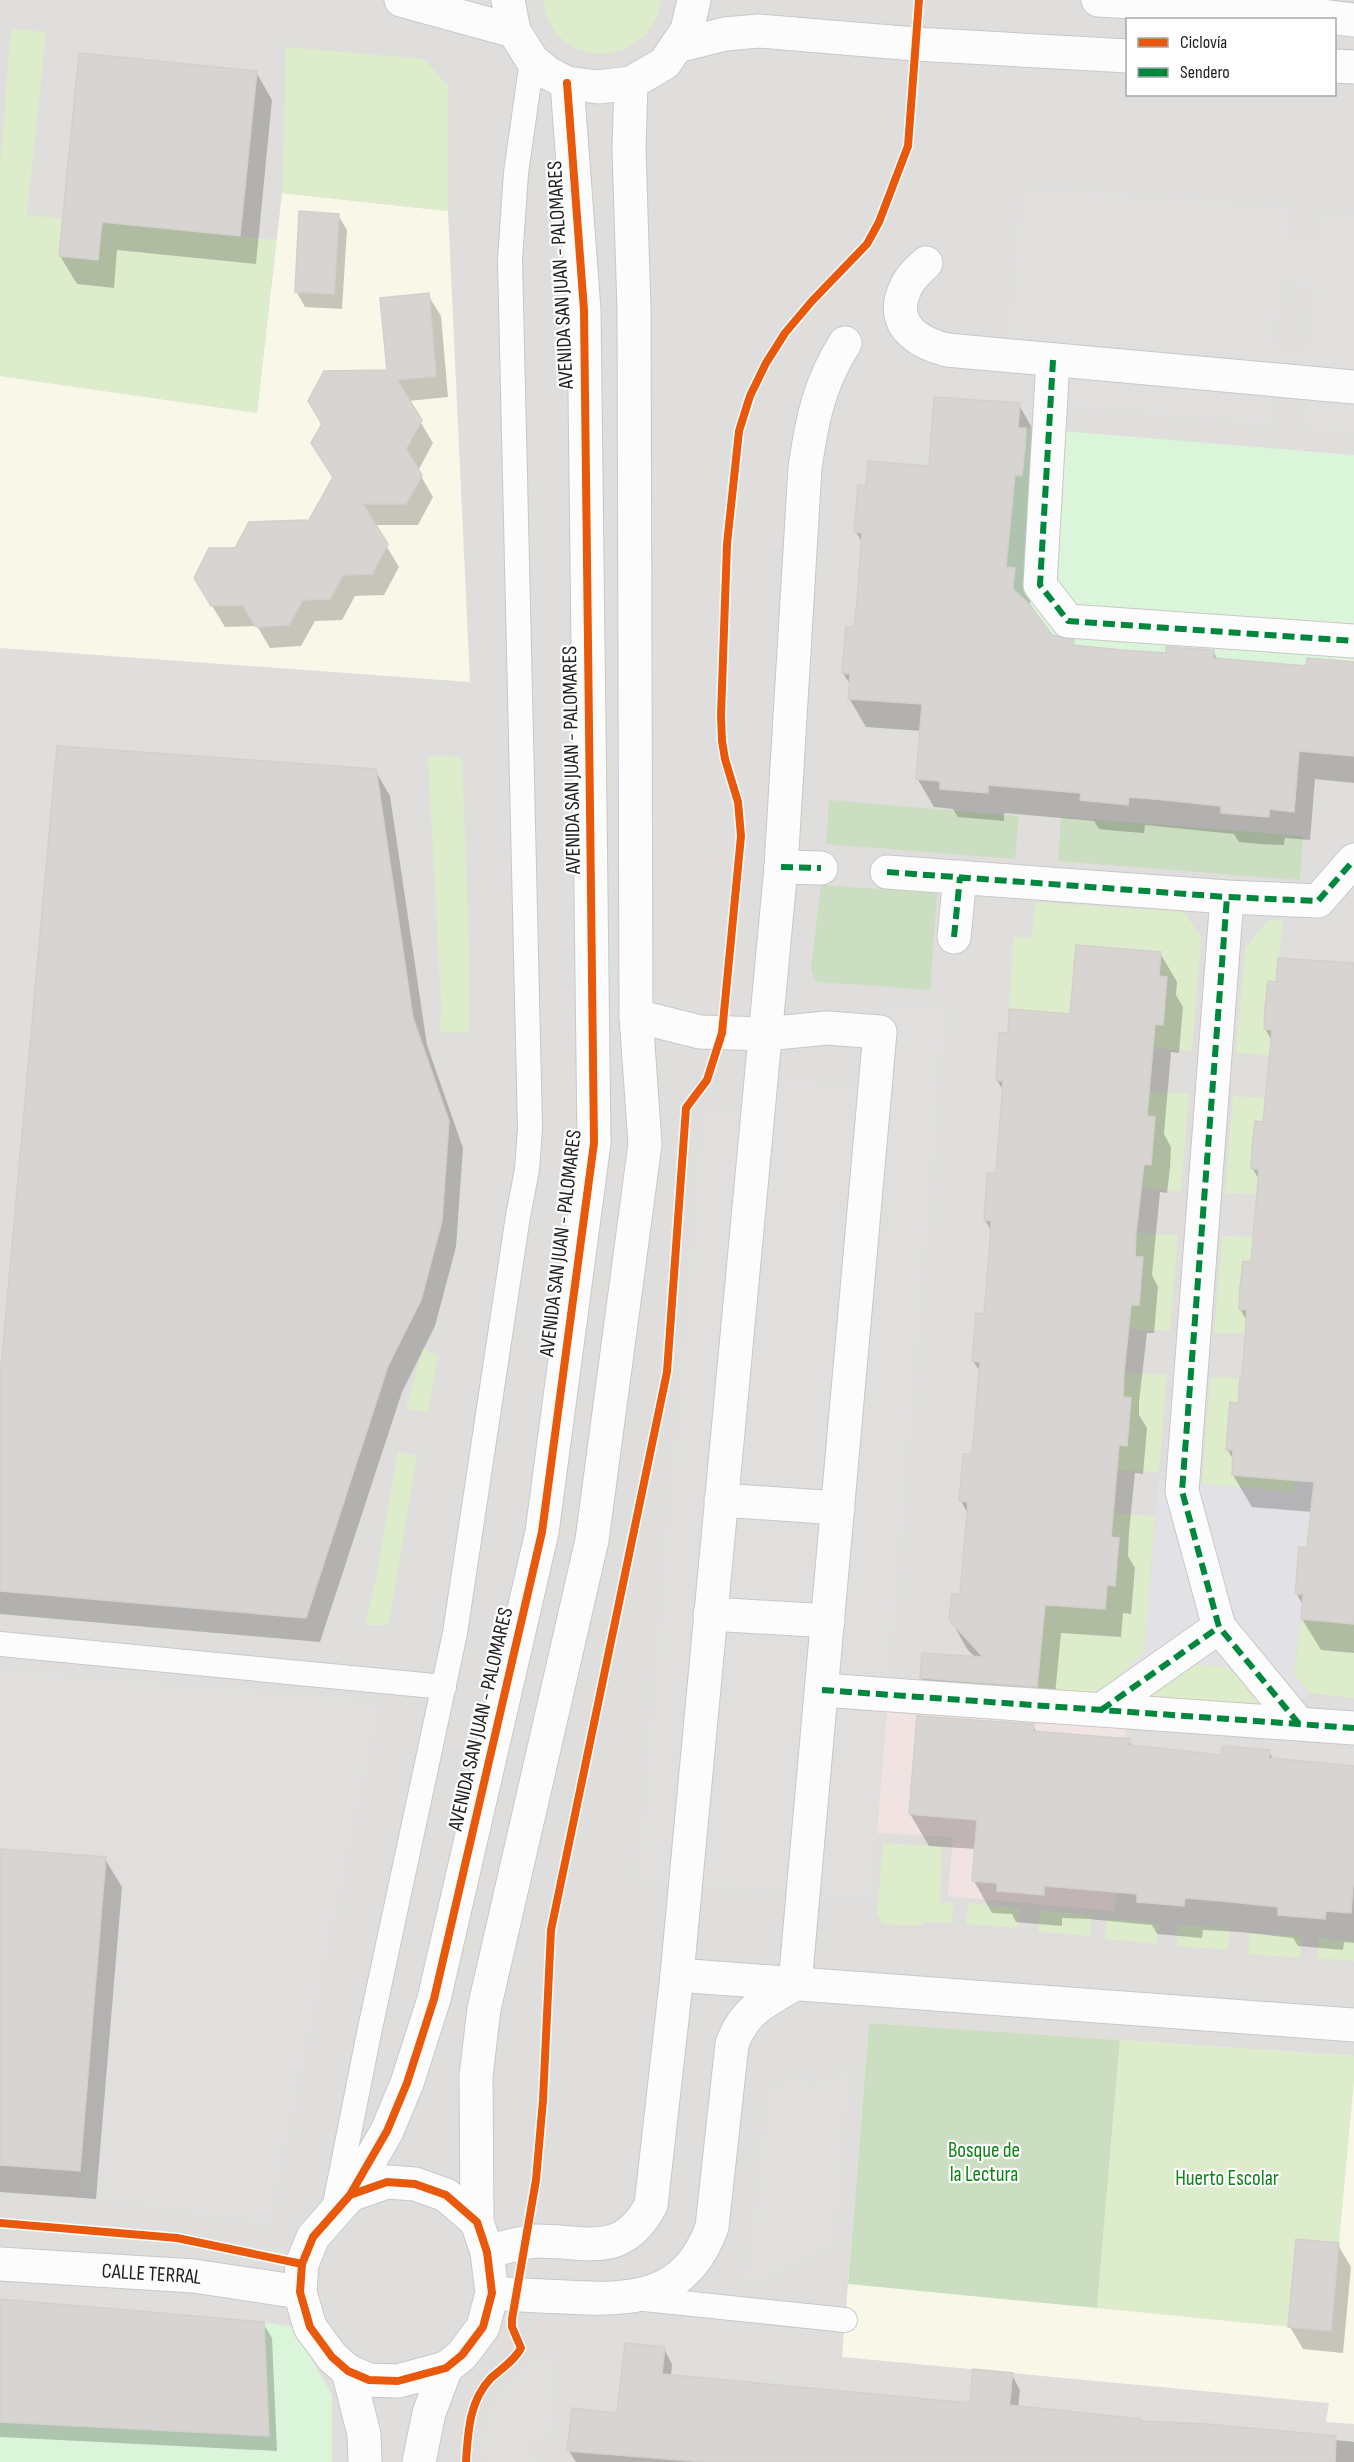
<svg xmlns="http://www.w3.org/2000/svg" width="1354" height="2462" viewBox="0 0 1354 2462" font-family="'Sofia Sans Condensed',sans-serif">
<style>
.residential{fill:#dfdedc;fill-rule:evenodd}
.commercial{fill:#f1e3e1}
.education{fill:#f8f7e8}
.grass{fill:#ddeccb}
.forest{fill:#cbdec1}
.park{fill:#daf5da}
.parking{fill:#e0dfde;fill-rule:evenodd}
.plaza{fill:#e2e1e5}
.shadow{fill:#0003;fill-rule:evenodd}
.building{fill:#d7d4d2;stroke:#d3d0cc;stroke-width:1.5}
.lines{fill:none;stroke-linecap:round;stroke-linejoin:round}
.service-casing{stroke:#c9c8c7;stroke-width:26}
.pedestrian-casing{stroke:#c9c8c7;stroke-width:35}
.minor-casing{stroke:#c9c8c7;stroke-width:35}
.tertiary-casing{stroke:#c9c8c7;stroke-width:35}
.service{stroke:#fdfcfc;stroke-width:24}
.pedestrian{stroke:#fdfcfc;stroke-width:33}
.minor{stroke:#fdfcfc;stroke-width:33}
.tertiary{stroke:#fdfcfc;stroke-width:33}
.quiet{stroke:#00873e;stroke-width:6;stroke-dasharray:12 6;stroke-linecap:butt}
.cycleway-casing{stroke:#fff;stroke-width:11}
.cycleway{stroke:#e8590c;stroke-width:8}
.labels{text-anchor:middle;stroke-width:4.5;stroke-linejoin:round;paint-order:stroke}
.street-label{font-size:21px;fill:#222;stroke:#fff}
.park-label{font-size:21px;fill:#0c8416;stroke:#fff}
</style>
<rect width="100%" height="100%" fill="#f0eeeb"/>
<path class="residential" d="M0 0H1354V2462H0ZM1128 20H1334V94H1128Z"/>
<path class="commercial" d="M888 1695 1126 1712 1115 1911 948 1896 953 1837 877 1833Z"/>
<path class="education" d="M282 193 448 211 470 682 0 648V376L257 413Z
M869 2023 1354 2056V2424L1326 2422 1329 2403 842 2357Z"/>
<path class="grass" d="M543 0H661C651 71 552 72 543 0Z
M11 29 46 32 27 215 276 240 257 413 0 376V166Z
M286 47 424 59 448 86V211L282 193Z
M428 756 462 757 469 944V1033L440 1032 441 1004Z
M1035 902 1184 912 1201 937 1192 1051 1153 1048 1155 1024H1163L1165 1004 1168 1001 1166 997 1167 977 1159 976 1161 952 1076 945 1070 1014 1009 1009 1013 937 1032 938Z
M1283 919 1276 982 1263 1005 1266 1009 1264 1029 1272 1030 1269 1055 1236 1053 1245 948 1269 920Z
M1150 1092 1189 1094 1181 1191 1141 1188 1144 1164H1151L1153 1143 1156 1141 1154 1138 1155 1117 1147 1116Z
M1233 1096 1266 1098 1263 1122 1255 1121 1253 1143 1251 1145 1253 1148 1251 1169H1259L1257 1194 1225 1193Z
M1137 1233 1178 1235 1170 1331 1129 1329 1131 1305 1143 1281 1141 1278 1143 1258 1135 1257Z
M1222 1236 1253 1237 1251 1262 1238 1286 1241 1289 1239 1309 1247 1310 1245 1334 1214 1333Z
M423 1348 438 1356 428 1412 406 1409Z
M1125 1373 1167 1375 1159 1472 1117 1470 1119 1445H1127L1129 1424 1132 1422 1129 1418 1131 1398 1123 1397Z
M1210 1377 1240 1378 1238 1403 1230 1402 1228 1423 1225 1426 1228 1429 1226 1449 1233 1450 1232 1475 1294 1480V1492L1202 1484Z
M398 1451 417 1456 389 1625H365L376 1579Z
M1113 1513 1155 1516 1144 1654 1097 1695 953 1682 954 1666 1038 1673 1045 1605 1105 1609 1107 1585H1115L1117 1565 1120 1561 1118 1558 1119 1538 1111 1537Z
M1301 1619 1354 1624V1698L1309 1693 1294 1674Z
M1191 1664 1228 1667 1264 1708 1144 1698Z
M883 1843 942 1847 940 1903H953L952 1923 926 1922 919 1926 883 1924 877 1915Z
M968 1903 1020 1908 1018 1928 966 1924Z
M1040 1911 1091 1915 1090 1936 1038 1932Z
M1107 1919 1159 1923 1157 1944 1105 1939Z
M1178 1925 1230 1929 1228 1950 1177 1946Z
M1250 1933 1302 1937 1300 1958 1248 1954Z
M1319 1938 1354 1941V1961L1317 1958Z
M1120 2040 1354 2056V2080L1331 2331 1097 2308Z"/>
<path class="forest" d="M829 800 1019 816 1015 859 826 844Z
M1061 817 1303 836 1300 880 1058 861Z
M821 885 937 893 930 990 819 982 814 979 811 968Z
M869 2023 1120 2040 1097 2308 848 2284Z"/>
<path class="park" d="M1026 428 1354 455V662L1333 660 1330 657 1327 660 1307 658 1306 666 1213 658 1214 649 1192 648 1190 645 1187 647 1167 645 1166 653 1073 645V638L1052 635 1013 589 1015 568 1006 567 1014 475 1022 476 1026 452 1024 449Z
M264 2322 292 2327 332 2394V2462H0V2422L268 2436Z"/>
<path class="parking" d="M1043 188 1288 207 1286 239 1318 241 1322 210 1354 213V433L1299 428 1302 399 1273 396 1269 425 1068 407 1073 361 1006 355 1021 189ZM1282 284 1313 287 1306 350 1275 346Z
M883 1003 946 1008 871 1900 637 1881 702 1108 757 1113 760 1078 876 1087Z
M0 1669 381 1701 269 2225 80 2196 106 1858 0 1849Z
M850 2069 834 2247 745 2286 768 2088 804 2072 810 2086Z
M540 2355H555L549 2442 533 2441 531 2454 535 2462H483L481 2440 485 2416 496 2395 509 2380Z"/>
<path class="plaza" d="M1159 1480 1294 1492V1480L1354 1485 1310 1523 1307 1547H1299L1297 1568 1294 1570 1297 1573 1295 1593 1303 1594 1294 1674 1309 1693 1288 1711 1264 1708 1228 1667 1191 1664 1097 1695 1144 1653Z"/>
<path class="shadow" d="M256 72 272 100 256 264 117 250 114 288 77 284 60 256Z
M338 215 347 230 342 309 305 307 296 291Z
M428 295 441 316 448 397 408 401 433 443 418 471 433 497 418 525H374L399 567 384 595 355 596 342 620 315 621 301 646 270 648 257 626 225 627 195 578 236 549 310 522Z
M1019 405 1035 433 1023 586 1030 598V608L1052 637 1073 642 1076 647 1167 655 1213 651 1218 660 1307 668 1354 664V783L1315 779 1310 840 1285 838 1284 845 1259 844 1239 842 1234 834 1145 825 1144 833 1118 831 1099 829 1094 821 1004 813V821L958 817 953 809 934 807 917 778 922 731 866 727 849 698 851 686 843 673 855 628 863 544 856 532 868 487 930 467Z
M375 770 390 796 427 1045 463 1148 456 1247 435 1326 402 1392 320 1642 0 1614V1396Z
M1160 953 1177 982 1176 995 1183 1007 1179 1053 1171 1052 1164 1134 1171 1147 1170 1168 1167 1193 1160 1192 1152 1275 1158 1287 1154 1333H1147L1139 1402V1415L1147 1428 1143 1474 1135 1473 1129 1532 1128 1556 1135 1568 1131 1614 1123 1613 1121 1637 1061 1633 1053 1715 938 1706 921 1678 976 1658 967 1649 951 1620 961 1596 968 1514 961 1501 973 1456 981 1373 973 1361 985 1315 992 1232 985 1220 997 1175 1004 1092 997 1080 1009 1035 1071 1015Z
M1354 965V1653L1321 1650 1302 1619 1303 1605 1296 1593 1308 1548 1312 1512 1252 1507 1233 1475 1234 1461 1227 1449 1243 1380 1247 1321 1240 1309 1252 1264 1260 1181 1252 1168 1265 1123 1272 1041 1265 1029 1277 984Z
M1033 1725 1037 1733 1129 1741 1133 1747 1223 1757 1269 1752 1274 1760 1354 1767V1943L1344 1942 1343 1950 1298 1946 1293 1938 1240 1932 1203 1930 1202 1938 1157 1934 1152 1925 1088 1919 1062 1918V1926L1016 1922 1012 1914 992 1913 974 1881 976 1849 929 1846 910 1814Z
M0 1851 105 1859 122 1887 96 2199 0 2192Z
M1338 2245 1351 2267 1343 2353 1303 2349 1290 2327Z
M0 2301 263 2323 272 2338 277 2451 0 2437Z
M664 2349 672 2364 671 2376 971 2404 1012 2375 1020 2390 1018 2407 1141 2423 1206 2426 1354 2442V2462H576L569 2451 618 2415ZM1009 2387H1012L1009 2412H1006Z"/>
<path class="building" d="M79 53 257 71 240 236 102 222 98 260 59 256Z
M299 211 339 214 334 294 295 292Z
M429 293 436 376 397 380 422 420 406 449 422 475 406 504H363L388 544 372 574 343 575 330 599 303 600 289 625 256 627 243 605 211 606 194 578 209 548H235L249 522 309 520 333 477 311 443 322 424 308 401 324 371 387 370 380 298Z
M934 397 1020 403 1018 428H1026L1025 449 1022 476 1015 475 1006 567 1015 568 1013 589 1030 605 1052 635 1074 640 1073 645 1121 650 1166 653V647L1214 650 1213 658 1306 666 1307 658 1354 662V756L1299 751 1294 812 1269 809V817L1221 813V806L1164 800 1129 797 1128 805 1080 800 1081 793 1023 788 988 785V793L940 789V781L916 779 922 704 848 699 850 674 842 673 846 626 854 627 857 602 862 533 854 532 858 485 866 486 868 461 929 466Z
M57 746 376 769 413 1018 449 1121 442 1221 421 1300 388 1366 306 1618 0 1591V1379Z
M1076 945 1161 952 1159 976 1167 977 1163 1025 1155 1024 1147 1116 1155 1117 1151 1165 1144 1164 1136 1233 1135 1257H1143L1139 1305H1131L1124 1373 1123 1397 1131 1398 1127 1446 1119 1445 1114 1503 1111 1537 1119 1538 1115 1586 1107 1585 1105 1609 1045 1605 1037 1687 920 1678 922 1653 983 1657 949 1620 952 1594H960L968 1502 959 1501 961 1480 963 1454H972L980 1362 972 1361 976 1313 984 1314 989 1256 991 1221 984 1220 987 1173H996L1003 1081 996 1080 999 1033H1008L1009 1009 1070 1014Z
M1278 958 1354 963V1624L1301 1619 1303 1594H1295L1299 1547H1307L1314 1482 1232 1475 1233 1450H1226L1230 1402 1238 1403 1240 1378H1242L1247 1310 1239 1309 1240 1288 1243 1261 1251 1262 1259 1169H1251L1252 1148 1255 1121 1263 1122 1272 1030 1264 1029 1265 1008 1268 981 1276 982Z
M917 1716 1034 1724 1033 1731 1130 1739 1129 1745 1222 1755V1746L1270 1750 1269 1758 1354 1766V1874L1351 1913 1326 1911 1325 1919 1278 1915V1907L1221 1901 1185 1898 1184 1906 1137 1902V1894L1069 1888 1044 1886V1895L997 1891V1883L972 1881 977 1820 909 1814Z
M0 1849 106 1857 80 2171 0 2165Z
M1296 2239 1339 2243 1331 2331 1288 2327Z
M0 2299 264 2322 269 2436 0 2422Z
M625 2343 665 2347 662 2374 970 2403 973 2369 1013 2373 1008 2405 1141 2419V2421L1207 2424 1336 2436 1335 2462H704L567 2451 572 2408 617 2413Z"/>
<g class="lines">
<g class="service-casing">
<path id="service" d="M0 1644 444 1687
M334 2209 368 2038 455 1633 518 1216 527 1170 530 1128 510 260 516 173 532 60
M635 2298 845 2320"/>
</g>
<g class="pedestrian-casing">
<path id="pedestrian" d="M1053 360 1040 585 1068 621 1354 641
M781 867 821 868
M887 872 1227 897
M954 937 960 877
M822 1690 1354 1728
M1101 1710 1219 1627
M1299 1724 1219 1627 1182 1491 1227 897 1318 901 1354 860"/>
</g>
<g class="minor-casing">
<g id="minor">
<path d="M401 0 514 31"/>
<path d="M926 263C921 268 914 274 910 280 905 286 903 294 901 301 896 330 923 344 947 350L1354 387"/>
<path d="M636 1016 700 1032 765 1034 827 1028 880 1032 795 1984"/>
<path d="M721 1500 838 1508"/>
<path d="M710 1614 828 1621"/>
<path d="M677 1975 1354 2025"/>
<path d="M487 2252C503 2248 521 2242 537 2241 588 2241 622 2259 651 2205L677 1975 781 867 805 468C812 420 819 384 845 343"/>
<path id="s1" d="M0 2264 194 2276 300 2292"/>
<path d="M492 2293C517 2295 541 2296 566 2297 632 2301 686 2299 712 2227L732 2044C744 2010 766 2001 795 1984"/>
</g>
</g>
<g class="tertiary-casing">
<path id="tertiary" d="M508 0 514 31 532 60 548 73 567 83 598 87 631 83 665 63 687 30 694 0
M1098 0 1264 9 1354 20
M677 46 725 34 759 31 915 44 1128 56
M1334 66 1354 67
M350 2195 387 2182 415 2184 446 2195 477 2222 487 2252 492 2293 483 2327 462 2355 446 2368 398 2381 369 2380 348 2371 332 2357 310 2327 300 2292 302 2264 313 2237 350 2195 387 2131 407 2083 434 1999 542 1532 594 1143 584 310 567 83
M477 2222 476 2076 484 2009 592 1540 645 1144 636 1016 634 309 629 149 631 83
M348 2371 364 2434 365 2462
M419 2462 429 2413 446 2368"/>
</g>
<use href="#service" class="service"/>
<use href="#pedestrian" class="pedestrian"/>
<use href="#minor" class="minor"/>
<use href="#tertiary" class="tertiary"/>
<path class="quiet" d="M1053 360 1040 585 1068 621 1354 641
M781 867 821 868
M887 872 1227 897
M954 937 960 877
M822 1690 1354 1728
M1101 1710 1219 1627
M1299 1724 1219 1627 1182 1491 1227 897 1318 901 1354 860"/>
<g class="cycleway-casing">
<path id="cycleway" d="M350 2195 387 2182 415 2184 446 2195 477 2222 487 2252 492 2293 483 2327 462 2355 446 2368 398 2381 369 2380 348 2371 332 2357 310 2327 300 2292 302 2264 313 2237 350 2195 387 2131 407 2083 434 1999 542 1532 594 1143 584 310 567 83
M0 2223 177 2238 302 2264
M466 2462C468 2432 469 2401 491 2378 501 2369 515 2360 521 2348L512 2327V2319L536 2180 543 2100 551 1930 667 1372 686 1108 707 1080 722 1033 741 836 738 802 725 759 722 741 721 716 727 544 739 431 750 396 766 363 785 333 812 301 867 244 879 222 908 146 919 0"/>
</g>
<use href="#cycleway" class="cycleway"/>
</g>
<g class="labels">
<g class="street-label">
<text transform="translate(560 275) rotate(-93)" y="7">AVENIDA SAN JUAN - PALOMARES</text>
<text transform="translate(571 760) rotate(-91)" y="7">AVENIDA SAN JUAN - PALOMARES</text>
<text transform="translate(560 1243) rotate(-83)" y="7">AVENIDA SAN JUAN - PALOMARES</text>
<text transform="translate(480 1719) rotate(-77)" y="7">AVENIDA SAN JUAN - PALOMARES</text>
<text dy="7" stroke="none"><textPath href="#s1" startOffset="152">CALLE TERRAL</textPath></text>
</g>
<g class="park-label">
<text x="984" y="2157">Bosque de<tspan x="984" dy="24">la Lectura</tspan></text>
<text x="1227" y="2185">Huerto Escolar</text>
</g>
</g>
<rect x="1126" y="18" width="210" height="78" fill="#ffffff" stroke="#a7a7a7" stroke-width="1.5"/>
<rect x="1138" y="38" width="30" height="9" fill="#e8590c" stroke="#a7a7a7" stroke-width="1.5"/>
<text x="1180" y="48" font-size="18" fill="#222222">Ciclovía</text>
<rect x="1138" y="68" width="30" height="9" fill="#00873e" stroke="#a7a7a7" stroke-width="1.5"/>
<text x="1180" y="78" font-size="18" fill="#222222">Sendero</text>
</svg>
